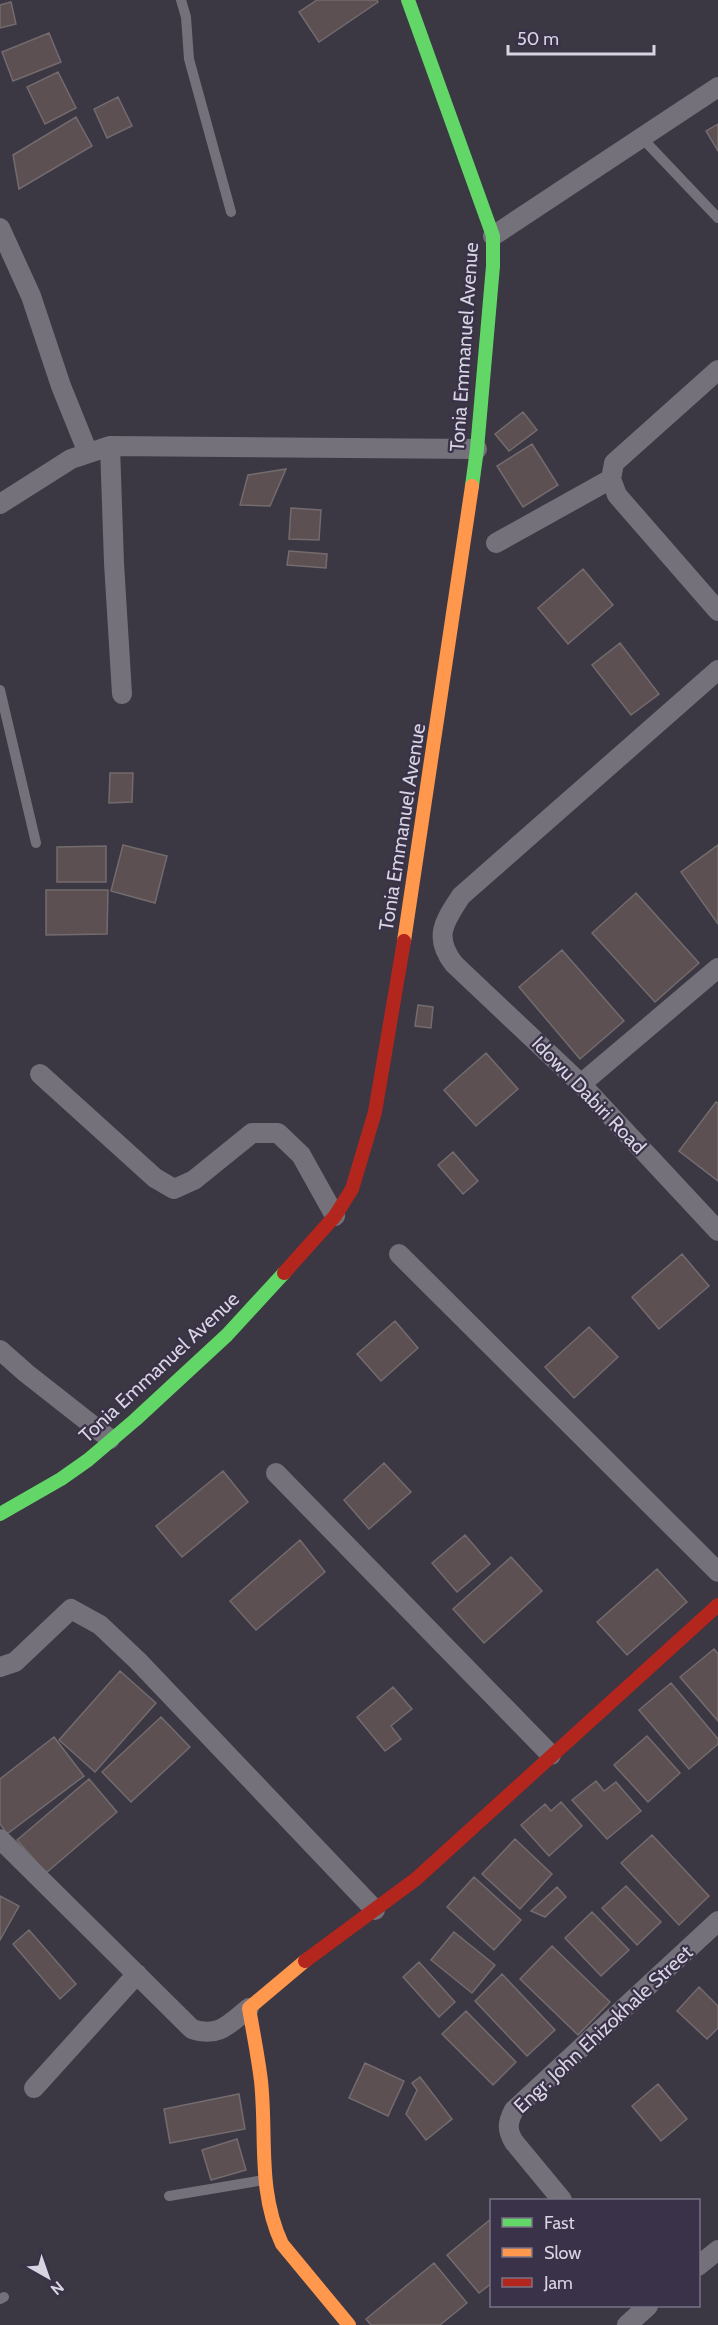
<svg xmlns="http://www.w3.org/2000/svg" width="718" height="2325" viewBox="0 0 718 2325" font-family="Cabin,sans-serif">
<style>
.building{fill:#5c5053;stroke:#736b6e;stroke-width:1.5}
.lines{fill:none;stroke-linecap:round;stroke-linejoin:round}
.lane{stroke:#74717a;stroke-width:10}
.street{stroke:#74717a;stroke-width:20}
.fast{stroke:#63d668;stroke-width:14}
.slow{stroke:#ff974d;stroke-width:14}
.jam{stroke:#b3261e;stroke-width:14}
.labels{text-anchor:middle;stroke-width:4.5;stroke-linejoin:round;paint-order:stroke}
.street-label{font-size:20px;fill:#d8d4e2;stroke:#3a3248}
</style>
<rect width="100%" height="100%" fill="#3b3743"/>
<path class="building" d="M317 0H377L378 2 319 42 299 12Z
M11 2 16 24 0 28V5Z
M49 33 61 62 13 81 2 52Z
M58 72 76 108 45 124 27 87Z
M118 97 132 126 107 138 94 109Z
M76 117 92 146 19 189 13 155Z
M718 124V151L706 131Z
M523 412 537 430 509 451 495 434Z
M532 444 558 485 523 507 497 466Z
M286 469 270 506 240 505 248 475Z
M291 508 321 510 319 540 289 539Z
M289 551 327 554 326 568 287 565Z
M583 569 613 605 568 644 538 608Z
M620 643 659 694 631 715 592 665Z
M110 773H133L132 802 109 803Z
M123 845 167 856 155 903 111 891Z
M718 845V924L681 872Z
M106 846V882H57V847Z
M46 890H108L107 934 46 935Z
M636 893 699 963 655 1002 592 933Z
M562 950 624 1021 580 1059 519 987Z
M418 1005 433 1007 431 1028 415 1026Z
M486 1053 518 1089 476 1126 444 1090Z
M716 1102 718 1103V1181L679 1151Z
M453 1152 478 1181 463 1194 438 1165Z
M682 1254 709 1286 659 1329 632 1297Z
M395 1321 418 1348 381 1381 357 1354Z
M589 1327 618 1357 574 1398 545 1367Z
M384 1463 411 1492 369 1529 344 1500Z
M223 1471 248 1502 182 1557 156 1526Z
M465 1535 490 1564 457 1592 432 1563Z
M300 1540 325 1572 256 1630 230 1601Z
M511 1557 542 1591 484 1643 453 1609Z
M657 1569 687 1602 627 1655 597 1622Z
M714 1649 718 1654V1721L680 1677Z
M120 1671 156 1703 95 1772 59 1740Z
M671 1683 718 1739V1744L689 1769 639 1710Z
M393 1687 412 1709 391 1726 401 1739 385 1751 357 1717Z
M161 1717 190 1747 131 1802 102 1772Z
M647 1736 680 1773 648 1802 614 1765Z
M54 1737 84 1776 7 1834 0 1824V1779Z
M89 1779 117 1812 46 1873 17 1840Z
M596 1781 604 1791 616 1782 641 1811 607 1839 572 1800Z
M561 1802 582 1826 549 1856 521 1825 545 1804 551 1811Z
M652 1835 709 1896 679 1925 621 1863Z
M515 1839 552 1874 520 1909 482 1874Z
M474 1877 521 1920 494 1950 447 1907Z
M626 1886 661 1922 637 1945 602 1908Z
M557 1887 566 1897 545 1917 531 1911Z
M0 1896 19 1906 0 1940Z
M592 1912 629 1950 601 1976 565 1938Z
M29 1930 76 1984 60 1999 13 1944Z
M454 1932 495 1965 472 1993 431 1960Z
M552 1946 610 2002 578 2035 520 1979Z
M419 1962 455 2002 439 2017 403 1977Z
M502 1974 555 2030 527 2056 475 2001Z
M699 1987 718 2006V2028L707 2039 677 2011Z
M466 2011 516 2062 493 2085 442 2034Z
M365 2063 404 2081 388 2116 349 2098Z
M420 2077 452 2119 426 2140 406 2114 417 2090 412 2083Z
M658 2084 687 2119 661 2141 632 2106Z
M239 2094 245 2129 170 2143 164 2109Z
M237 2139 246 2170 211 2180 202 2150Z
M492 2218V2283L479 2293 447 2255Z
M434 2263 467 2303 440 2325H371L366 2319Z"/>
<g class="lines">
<path class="lane" d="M181 0 186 17 189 59 231 212
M642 138 718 218
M0 690 36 843
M169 2196 264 2180
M0 2299 4 2297"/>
<path class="street" d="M0 228 31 296 61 386 88 453
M493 236 718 87
M718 370 614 463 611 479 617 495 718 611
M110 446 114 563 122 694
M0 504 71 459 110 446 477 449
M496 543 611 479
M718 670 461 896C444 922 433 937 454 964L581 1084 718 1231
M40 1074 155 1178 174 1189 194 1180 252 1133H278L301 1155 335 1216
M581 1084 718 968
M399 1254 718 1572
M0 1350 26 1373 110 1439
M276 1473 551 1755
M0 1667 15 1662 71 1609 100 1625 138 1661 375 1910
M0 1839 192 2029C219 2038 229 2024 249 2008
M34 2088 137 1974
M562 2200 514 2142C507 2130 507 2123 514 2110L718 1921
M698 2266 718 2250
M627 2325 648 2306"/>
<path class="fast" d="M408 0 493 236V266L477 449 472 486
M0 1514 61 1479 88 1460 135 1420 227 1335 284 1273"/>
<path class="slow" d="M404 941 472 486
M305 1961 249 2008C253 2032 258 2056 261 2081 267 2137 257 2190 282 2244L349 2325"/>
<path class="jam" d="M284 1273 335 1216 352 1189 375 1112 404 941
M305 1961 416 1879 718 1605"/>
</g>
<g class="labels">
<g class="street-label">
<text transform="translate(464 347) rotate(-86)" y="7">Tonia Emmanuel Avenue</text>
<text transform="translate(402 827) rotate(-81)" y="7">Tonia Emmanuel Avenue</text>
<text transform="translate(589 1095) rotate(46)" y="7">Idowu Dabiri Road</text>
<text transform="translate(159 1367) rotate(-43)" y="7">Tonia Emmanuel Avenue</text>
<text transform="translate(603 2029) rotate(-43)" y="7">Engr. John Ehizokhale Street</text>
</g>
</g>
<rect x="490" y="2199" width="210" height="108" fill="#3a3248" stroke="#797386" stroke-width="1.5"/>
<rect x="502" y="2218" width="30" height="9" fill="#63d668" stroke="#797386" stroke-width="1.5"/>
<text x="544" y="2229" font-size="18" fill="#d8d4e2">Fast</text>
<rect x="502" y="2248" width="30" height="9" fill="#ff974d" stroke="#797386" stroke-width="1.5"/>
<text x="544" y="2259" font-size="18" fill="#d8d4e2">Slow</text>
<rect x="502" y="2278" width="30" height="9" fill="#b3261e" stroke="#797386" stroke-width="1.5"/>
<text x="544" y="2289" font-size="18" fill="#d8d4e2">Jam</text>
<g transform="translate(48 2277) rotate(140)" stroke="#3a3248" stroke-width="4.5" paint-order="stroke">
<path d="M0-4.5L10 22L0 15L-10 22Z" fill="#d8d4e2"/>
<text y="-9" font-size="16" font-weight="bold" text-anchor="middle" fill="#d8d4e2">N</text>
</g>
<path d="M508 45v9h146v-9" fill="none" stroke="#d8d4e2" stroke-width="3"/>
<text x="517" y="45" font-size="18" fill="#d8d4e2" stroke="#3a3248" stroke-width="4.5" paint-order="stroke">50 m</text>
</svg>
